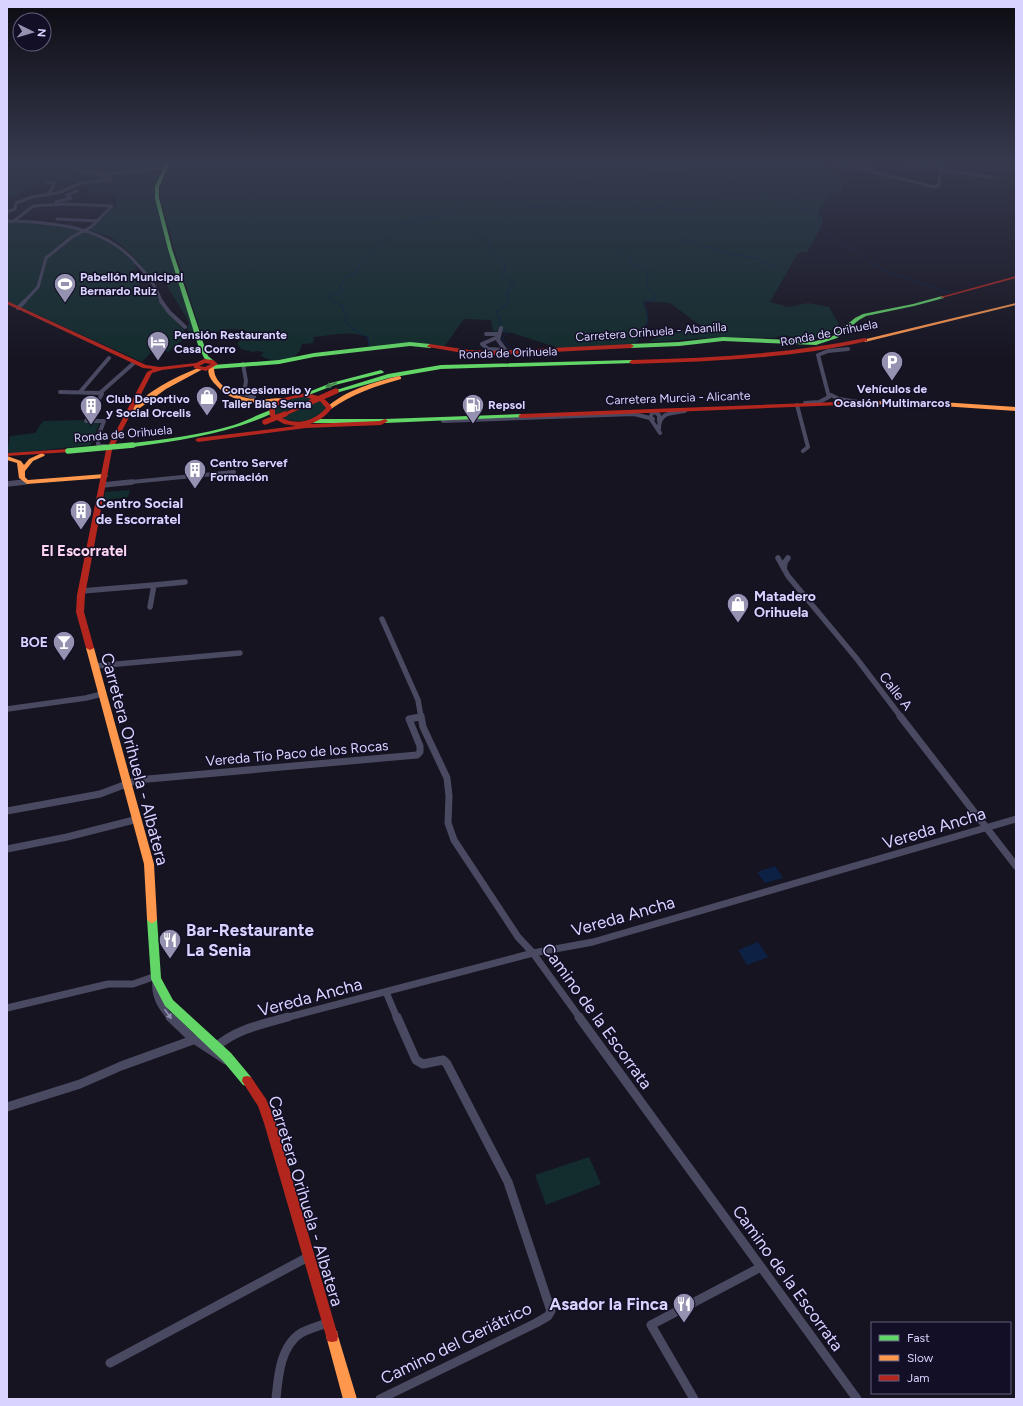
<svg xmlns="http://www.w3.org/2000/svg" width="1023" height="1406" viewBox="0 0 1023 1406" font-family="Figtree,sans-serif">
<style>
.green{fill:#132c2d}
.water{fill:#0d2144}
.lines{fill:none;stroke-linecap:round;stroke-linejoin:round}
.stream{stroke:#0d2144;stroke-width:1}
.street-far4{stroke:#4a4962;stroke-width:3}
.street-far3{stroke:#4a4962;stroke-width:4}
.street-far2{stroke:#4a4962;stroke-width:5.5}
.street-far1{stroke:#4a4962;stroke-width:7}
.street{stroke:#4a4962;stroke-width:9}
.fast{fill:#63d668;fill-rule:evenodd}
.slow{fill:#ff974d;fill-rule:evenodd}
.jam{fill:#b3261e;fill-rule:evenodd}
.fast-bridge{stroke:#63d668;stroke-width:5.5}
.jam-bridge{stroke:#b3261e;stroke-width:5.5}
.oneway{fill:#3f7c4a}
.oneway2{fill:#928eb0}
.labels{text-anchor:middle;stroke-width:3;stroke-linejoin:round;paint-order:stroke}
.far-poi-label{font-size:12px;font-weight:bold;fill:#d9d4ff;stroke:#130f26;text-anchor:start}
.far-street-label{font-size:12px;fill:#d9d4ff;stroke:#130f26}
.poi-label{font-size:14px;font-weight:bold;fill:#d9d4ff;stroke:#130f26;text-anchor:start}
.street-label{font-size:14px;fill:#d9d4ff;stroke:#130f26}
.neighbourhood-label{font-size:15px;font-weight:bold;fill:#ffd6f0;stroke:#130f26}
.near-street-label{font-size:17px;fill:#d9d4ff;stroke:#130f26}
.near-poi-label{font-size:17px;font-weight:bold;fill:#d9d4ff;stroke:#130f26;text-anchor:start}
</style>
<rect width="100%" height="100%" fill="#161421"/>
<path class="green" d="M7 162H165L163 168 144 170 146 172 152 170 156 173 155 174 161 173 155 187 197 339H194L187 329 189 322 163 279 151 280 130 253 111 237 90 230 116 205V197L108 192 91 193 85 185 75 183 57 184 54 182 40 184 7 199Z
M171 162H812C825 168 843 172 842 190L829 195 818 213 823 219 819 231 807 252 798 253 770 302 789 307 808 303 829 307 839 324 823 337 801 341 785 335 772 338 722 337 654 342 649 341 664 335 707 325 701 326 670 303 643 301 648 320 635 344 559 348 512 333 493 331 491 320 464 319 444 347 424 343 370 347 368 337C351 330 332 335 314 337L313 343 302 344C301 347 300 351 298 353 291 363 268 362 260 355L263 354V352L257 351 253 352 241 349 237 343 247 336 245 330 228 329 215 333 200 330 174 248 160 198V187Z
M7 221C52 223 113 225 138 269L130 271 140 285 132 287 136 294 154 290 160 302 188 335 168 352 156 347 142 362 7 301Z
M303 397 316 398 276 416 275 414V408L287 399Z
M320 400 326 408C319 425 293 422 279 418Z
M84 420 83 422H100L91 445 7 454 10 436 35 433 43 421Z
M130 490 128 497 104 500 105 492Z
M589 1157 601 1184 546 1205 535 1175Z"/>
<path class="water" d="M775 866 783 878 765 883 757 872Z
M758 942 768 957 747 965 738 950Z"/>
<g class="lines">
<path class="stream" d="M166 174 233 162
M138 182 158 176
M438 184 450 186 482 184 497 186 514 180 529 181 547 177 600 186 626 177 678 175 724 180 757 191 793 196 835 194
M495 203 532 207 564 206 583 208 598 205 617 206 625 203 647 210 660 207 681 210 701 208 709 197 718 196 727 192H749L774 199 779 203 795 204 800 209 818 214 819 229 883 270 949 293
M474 232 491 244 490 247 497 259 505 266 503 274 514 284 508 289 509 293 505 295 509 298 508 303 496 312 499 315 500 327 508 332 503 337V340L511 350
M679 239 721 251 758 259 778 268
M618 248 632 261V264L648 271 647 288 655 295 654 297 656 299 643 303C654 322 644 328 636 345
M369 347 368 337 354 330 345 321 347 315 343 311 344 307 329 299 331 296 342 292 340 285 346 277 354 274 363 259 378 245 389 239 398 225 416 219 437 217 454 209 464 199"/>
<path class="street-far4" d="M68 162 83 172 103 173
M834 162 934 187 939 185 941 167
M871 162 872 172
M899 162 941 167 945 162
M940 170 991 177
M46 183H54L53 188 47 195
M56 202 71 198 67 195 77 191
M7 212 15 209 16 203 32 197 58 193 81 183 112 180 99 175 165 168
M57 219 98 221
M7 221C53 222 105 226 137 264 145 272 152 281 157 291 159 295 160 299 162 302
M14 221 33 206 67 204 112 206
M24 302 38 287 46 258 72 237 91 227 112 206"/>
<path class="street-far3" d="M161 301 169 312 185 327
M18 308 25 301
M501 328 498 340 506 351
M486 334H499
M498 337 482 344 488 349 505 350
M243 364 246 381 244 394
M60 392 100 393
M80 392 109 358
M233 394H244L254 397
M831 395 839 399 858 402
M805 403 819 402 829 397 818 355 828 351 848 349
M797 405 808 447 803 451
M653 419 650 418 653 411 659 415V421
M443 421 634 414 650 418 660 433
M659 429C659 412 671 413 685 411
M105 446H100L98 444 99 434 104 421H86L102 394 100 393 135 362
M15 483 27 482
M121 483 234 472"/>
<path class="street-far2" d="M7 484 25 482
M103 485 132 482
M778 558 788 576 857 659 901 717
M784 569 785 562 788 558
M154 585 185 582
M82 591 154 585 150 607
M382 619 418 700 421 717
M95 666 240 653
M7 709 86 698 102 694"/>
<path class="street-far1" d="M421 716 423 727 447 778 449 796 448 823 454 840 518 937 533 953 580 1018
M900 716 1016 866
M7 811 100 794 137 780 417 755 420 752V746L409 719 420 717
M7 849 67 837 138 819
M156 979C154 995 160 1006 171 1018
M386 992 397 1018
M7 1008 108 984H133L156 976
M285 1018 533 953 593 942 1016 819"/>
<path class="street" d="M170 1017 191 1037 226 1060
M579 1017 857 1399
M216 1047C236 1029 263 1024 288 1017
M7 1107 80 1084 121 1066 193 1040
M110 1363 308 1257
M276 1399C278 1378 280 1346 301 1333 308 1329 319 1326 327 1323
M380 1399 536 1323 548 1316 551 1311 508 1182 447 1064 443 1060 423 1064 416 1060 397 1017
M694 1399 651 1325 761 1267"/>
<path class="fast" d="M166 162H170L159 187V198L172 249 204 345 208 356 214 361 211 363 204 358 198 345 168 249 155 198V187Z
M942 296H944V298L914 306 866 316 859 320 837 338 816 345 723 341 679 346 631 348 628 346 631 344 679 342 723 337 816 341 833 336 855 318 863 314 913 304Z
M410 342 430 344 433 346 430 348 410 346 314 357 279 364 213 369 210 367 213 365 279 360 314 353Z
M632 360 634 361V363L441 369 389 378 336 393 333 391 388 374 441 365Z
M381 370 384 372 383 373 335 385 306 396 301 395 331 383Z
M271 410 273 411V413C228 434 181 440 133 447L130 445 133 443C167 439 201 435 234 425 247 421 258 414 271 410Z
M521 414 523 415V417L385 423H314L311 421 314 419H385Z
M152 915 155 916 157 919 161 978 173 1000 231 1053 251 1077 252 1081 251 1085 247 1086 243 1085 223 1061 165 1006 151 979 147 919 149 916Z"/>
<path class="slow" d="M1016 303V305L865 342 862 340Z
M211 366 214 368C214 375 217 380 222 385 235 398 251 400 269 399 274 399 280 397 284 400L281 402C256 404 232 404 215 384 210 379 207 373 209 367Z
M198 368 203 369 166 389 133 413 128 412C146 392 173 378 198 368Z
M399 376 401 377V379C376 386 352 394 331 409L326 408C345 390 375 382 399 376Z
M864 401 941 402 1016 407V411L941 406 862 404V402Z
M42 453 45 455 44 456 33 461 25 471V477L28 480 105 474 108 476 105 478 27 484 19 478 17 463 7 460V456L21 461 24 465 29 459Z
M87 646H90L94 648 154 864 157 919 155 922 152 923 149 922 147 919 144 864 86 648Z
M332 1330 337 1331 338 1336 357 1399H343L326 1336 327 1331Z"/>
<path class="jam" d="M1016 276V278L942 298 940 297Z
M7 301 146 365 160 367 196 363 204 359 213 360 218 364 206 371 194 368V366L162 370 152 373 112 450 85 595 84 612 94 648 90 650 86 648 76 612 77 595 106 450 147 372 153 369 143 368 7 304ZM205 363 211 364 205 367 199 366Z
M865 338 867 339V341C790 359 711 361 632 364L629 362 632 360C711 358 788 354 865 338Z
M430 344 469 350 491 351 631 344 634 346 631 348 491 355 469 354 428 347 427 346Z
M300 394C312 393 326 396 332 408 326 416 319 421 310 424L380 421 385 419 388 421 381 425 306 428 198 442 195 440 198 438 296 426 284 424 270 416 269 408 280 399ZM304 397 320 401 326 408C312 424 292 426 275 414V408C283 400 293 398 304 397Z
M311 400 314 402 313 403 287 415 282 414Z
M864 401 866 402V404L521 418 518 416 521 414Z
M68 449 71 451 70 452 7 456V454L9 453Z
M247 1076 251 1077 266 1099 276 1123 338 1336 337 1341 332 1342 327 1341 326 1336 264 1123 258 1106 242 1081 243 1077Z"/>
<path class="fast-bridge" d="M68 451 133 445"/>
<path class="jam-bridge" d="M311 402 336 391
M265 422 285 414"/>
</g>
<defs><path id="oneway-solid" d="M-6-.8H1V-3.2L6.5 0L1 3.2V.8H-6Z"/></defs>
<use class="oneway" href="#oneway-solid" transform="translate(331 385) rotate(159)"/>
<use class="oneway2" href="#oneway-solid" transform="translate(168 1014) rotate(54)"/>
<linearGradient id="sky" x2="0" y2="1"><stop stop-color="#0c0b12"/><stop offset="0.45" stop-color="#363a4e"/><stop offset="1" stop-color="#363a4e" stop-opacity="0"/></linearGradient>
<rect width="1023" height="359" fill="url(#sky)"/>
<defs>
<g id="stadium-pin" transform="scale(1.15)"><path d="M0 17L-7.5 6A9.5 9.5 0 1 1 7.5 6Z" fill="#9591b1" stroke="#130f26"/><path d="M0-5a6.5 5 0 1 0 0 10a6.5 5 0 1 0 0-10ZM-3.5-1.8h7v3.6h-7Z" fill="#fff"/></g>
<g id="hotel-pin" transform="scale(1.15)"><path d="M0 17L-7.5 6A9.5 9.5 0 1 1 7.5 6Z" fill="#9591b1" stroke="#130f26"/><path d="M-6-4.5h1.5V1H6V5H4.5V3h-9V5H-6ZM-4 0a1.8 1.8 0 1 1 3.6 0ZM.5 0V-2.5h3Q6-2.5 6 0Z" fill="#fff"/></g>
<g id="parking-pin" transform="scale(1.15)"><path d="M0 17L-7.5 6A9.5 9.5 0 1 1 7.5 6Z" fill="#9591b1" stroke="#130f26"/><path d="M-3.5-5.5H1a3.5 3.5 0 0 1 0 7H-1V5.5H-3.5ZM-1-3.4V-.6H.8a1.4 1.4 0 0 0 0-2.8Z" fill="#fff"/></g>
<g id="shop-pin" transform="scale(1.15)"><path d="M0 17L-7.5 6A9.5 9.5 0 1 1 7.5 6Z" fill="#9591b1" stroke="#130f26"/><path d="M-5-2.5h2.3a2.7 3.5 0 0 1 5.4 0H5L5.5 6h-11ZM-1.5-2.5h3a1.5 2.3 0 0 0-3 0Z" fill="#fff"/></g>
<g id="fuel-pin" transform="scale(1.15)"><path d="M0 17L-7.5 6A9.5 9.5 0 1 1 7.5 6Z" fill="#9591b1" stroke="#130f26"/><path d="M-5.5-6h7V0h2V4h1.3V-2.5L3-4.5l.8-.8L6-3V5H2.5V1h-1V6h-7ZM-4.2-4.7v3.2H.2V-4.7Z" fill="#fff"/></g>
<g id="building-pin" transform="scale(1.15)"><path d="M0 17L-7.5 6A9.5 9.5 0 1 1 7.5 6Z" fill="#9591b1" stroke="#130f26"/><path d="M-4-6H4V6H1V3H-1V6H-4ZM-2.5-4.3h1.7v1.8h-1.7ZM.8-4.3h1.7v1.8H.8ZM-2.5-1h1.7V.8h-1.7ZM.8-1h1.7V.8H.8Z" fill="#fff"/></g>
<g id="bar-pin" transform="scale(1.15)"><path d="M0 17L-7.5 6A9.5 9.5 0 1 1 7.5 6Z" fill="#9591b1" stroke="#130f26"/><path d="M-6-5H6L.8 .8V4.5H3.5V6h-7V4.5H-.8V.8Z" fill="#fff"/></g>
<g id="restaurant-pin" transform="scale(1.15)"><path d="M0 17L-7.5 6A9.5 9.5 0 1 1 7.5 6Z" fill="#9591b1" stroke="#130f26"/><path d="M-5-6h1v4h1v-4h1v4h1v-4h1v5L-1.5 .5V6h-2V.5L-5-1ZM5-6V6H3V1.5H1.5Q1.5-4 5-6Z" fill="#fff"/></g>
</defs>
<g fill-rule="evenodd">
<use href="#stadium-pin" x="65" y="284"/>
<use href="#hotel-pin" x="158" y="342"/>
<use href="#parking-pin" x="892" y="362"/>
<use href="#shop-pin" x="207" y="397"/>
<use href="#fuel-pin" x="473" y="405"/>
<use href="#building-pin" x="91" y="406"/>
<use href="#building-pin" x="195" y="470"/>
<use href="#building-pin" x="81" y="511"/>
<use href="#shop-pin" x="738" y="604"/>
<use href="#bar-pin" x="64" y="642"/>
<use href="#restaurant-pin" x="170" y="940"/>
<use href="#restaurant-pin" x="684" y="1304"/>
</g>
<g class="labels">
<g class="far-poi-label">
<text x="80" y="281">Pabellón Municipal<tspan x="80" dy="14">Bernardo Ruiz</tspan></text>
<text x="174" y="339">Pensión Restaurante<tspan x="174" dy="14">Casa Corro</tspan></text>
<text x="892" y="393" text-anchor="middle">Vehículos de<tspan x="892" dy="14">Ocasión Multimarcos</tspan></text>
<text x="222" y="394">Concesionario y<tspan x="222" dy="14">Taller Blas Serna</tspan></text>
<text x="106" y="403">Club Deportivo<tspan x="106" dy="14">y Social Orcelis</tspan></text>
<text x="488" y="409">Repsol</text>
<text x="210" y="467">Centro Servef<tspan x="210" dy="14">Formación</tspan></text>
</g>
<g class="far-street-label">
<text transform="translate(651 332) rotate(-4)" y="4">Carretera Orihuela - Abanilla</text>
<text transform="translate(829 333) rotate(-11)" y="4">Ronda de Orihuela</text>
<text transform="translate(508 353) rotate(-2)" y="4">Ronda de Orihuela</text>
<text transform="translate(678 398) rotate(-2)" y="4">Carretera Murcia - Alicante</text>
<text transform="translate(123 434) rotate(-5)" y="4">Ronda de Orihuela</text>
</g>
<g class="poi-label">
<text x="96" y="508">Centro Social<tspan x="96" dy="16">de Escorratel</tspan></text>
<text x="754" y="601">Matadero<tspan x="754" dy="16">Orihuela</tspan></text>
<text x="48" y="647" text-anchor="end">BOE</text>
</g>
<g class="street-label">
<text transform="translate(896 691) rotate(52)" y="5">Calle A</text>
<text transform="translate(297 753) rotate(-5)" y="5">Vereda Tío Paco de los Rocas</text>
</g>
<g class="neighbourhood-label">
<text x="84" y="556">El Escorratel</text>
</g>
<g class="near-street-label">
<text transform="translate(135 759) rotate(75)" y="6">Carretera Orihuela - Albatera</text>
<text transform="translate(934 828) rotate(-17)" y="6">Vereda Ancha</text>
<text transform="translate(623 916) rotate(-16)" y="6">Vereda Ancha</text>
<text transform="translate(310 997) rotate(-15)" y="6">Vereda Ancha</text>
<text transform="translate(597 1016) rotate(54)" y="6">Camino de la Escorrata</text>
<text transform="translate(306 1201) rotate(73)" y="6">Carretera Orihuela - Albatera</text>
<text transform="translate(788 1278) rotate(54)" y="6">Camino de la Escorrata</text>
<text transform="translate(456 1343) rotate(-26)" y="6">Camino del Geriátrico</text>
</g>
<g class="near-poi-label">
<text x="186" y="936">Bar-Restaurante<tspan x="186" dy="20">La Senia</tspan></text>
<text x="668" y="1310" text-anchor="end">Asador la Finca</text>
</g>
</g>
<rect width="1023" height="1406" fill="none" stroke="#d9d4ff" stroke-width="16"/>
<rect x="871" y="1322" width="140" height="72" fill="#130f26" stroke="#625e7d"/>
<rect x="879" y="1335" width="20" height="6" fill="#63d668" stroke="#625e7d"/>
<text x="907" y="1342" font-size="12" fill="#d9d4ff">Fast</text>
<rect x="879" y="1355" width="20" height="6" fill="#ff974d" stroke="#625e7d"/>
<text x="907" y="1362" font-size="12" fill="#d9d4ff">Slow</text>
<rect x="879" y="1375" width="20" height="6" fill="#b3261e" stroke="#625e7d"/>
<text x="907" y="1382" font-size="12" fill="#d9d4ff">Jam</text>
<g transform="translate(32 32) rotate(95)"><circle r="19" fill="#130f26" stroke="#625e7d"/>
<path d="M0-3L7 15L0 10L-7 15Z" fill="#9591b1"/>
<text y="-6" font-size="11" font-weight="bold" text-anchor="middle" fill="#d9d4ff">N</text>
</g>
</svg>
